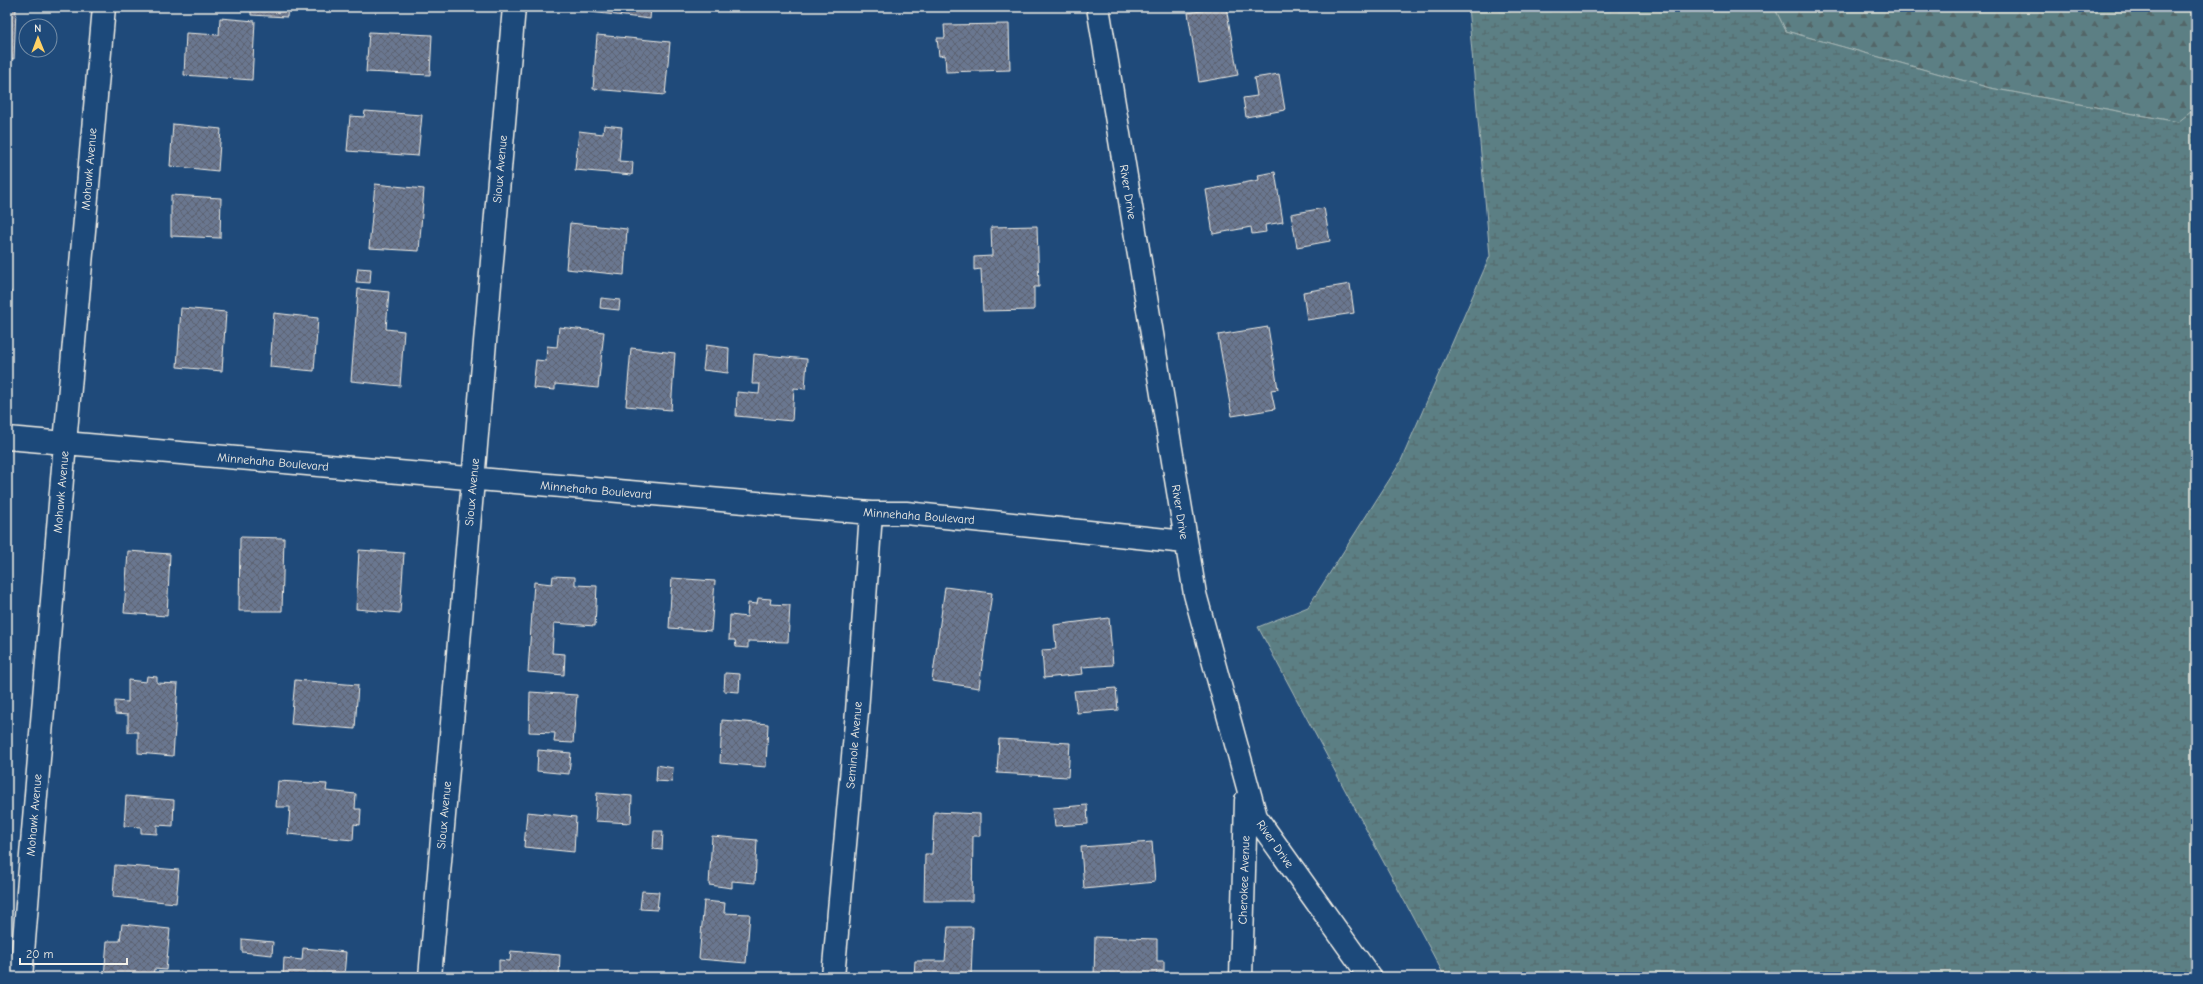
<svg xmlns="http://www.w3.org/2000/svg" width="2203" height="984" viewBox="0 0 2203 984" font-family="'Comic Neue',sans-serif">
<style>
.forest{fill:url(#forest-firs);stroke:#a8b8b6}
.wetland{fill:url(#wetland-marsh);stroke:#a8b8b6}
.building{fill:url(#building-cross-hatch);stroke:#f4f1e8}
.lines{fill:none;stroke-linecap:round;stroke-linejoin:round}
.minor-casing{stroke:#f4f1e8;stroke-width:25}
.minor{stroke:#1f4a7a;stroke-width:22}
.labels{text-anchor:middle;stroke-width:3;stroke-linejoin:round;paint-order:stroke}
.street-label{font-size:12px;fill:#f4f1e8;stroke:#1f4a7a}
</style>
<defs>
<pattern id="forest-firs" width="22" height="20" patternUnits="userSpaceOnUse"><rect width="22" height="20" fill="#5c7f84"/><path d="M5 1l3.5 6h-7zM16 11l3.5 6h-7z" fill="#536668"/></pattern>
<pattern id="wetland-marsh" width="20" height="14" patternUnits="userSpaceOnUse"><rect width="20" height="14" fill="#5c7f84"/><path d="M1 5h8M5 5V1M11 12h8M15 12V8" fill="none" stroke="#536668"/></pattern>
<pattern id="building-cross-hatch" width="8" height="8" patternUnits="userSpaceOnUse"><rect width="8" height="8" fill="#6b7790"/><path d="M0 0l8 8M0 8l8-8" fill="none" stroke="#5c626f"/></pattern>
</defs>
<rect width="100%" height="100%" fill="#1f4a7a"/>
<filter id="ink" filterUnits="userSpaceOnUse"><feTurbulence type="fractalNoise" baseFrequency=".025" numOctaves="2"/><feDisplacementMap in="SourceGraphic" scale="8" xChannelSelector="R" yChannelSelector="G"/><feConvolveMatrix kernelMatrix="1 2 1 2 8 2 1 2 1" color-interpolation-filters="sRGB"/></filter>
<g filter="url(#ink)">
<path class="forest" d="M1774 7H2196V108L2179 122 1990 88 1786 31Z"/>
<path class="wetland" d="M1468 7H1774L1786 31 1990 88 2178 122 2196 108V977H1445L1258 627 1308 607 1400 463 1490 256Z"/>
<path class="building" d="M251 7H288L287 17 251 15Z
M590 7H651L650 19 590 12Z
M1226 7 1238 75 1199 82 1188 13Z
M7 9H16L14 59 7 58Z
M220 18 255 21 252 80 184 75 186 33 219 35Z
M1009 24 1010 70 946 72 945 55 939 56 937 38H945L944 25Z
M369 32 432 35 430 75 366 72Z
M597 35 670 42 665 95 593 89Z
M1279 74 1285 110 1246 117 1243 98 1257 96 1254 78Z
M7 99 10 100 7 127Z
M365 111 422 115 418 156 347 151 350 116 364 117Z
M173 124 221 129 218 171 170 166Z
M604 125 622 127 619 161 633 162 632 175 575 170 579 131 603 134Z
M1275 172 1283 222 1265 225 1266 232 1252 234 1251 227 1213 234 1206 190 1259 180 1258 175Z
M375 184 424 189 419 251 369 248Z
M171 195 221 198 220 238 171 236Z
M1324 208 1330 241 1297 247 1291 214Z
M570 223 627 229 624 275 566 269Z
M1037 226 1039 287H1034V310L983 311 981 269 974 270V257L992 256 991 227Z
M358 268 371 269 370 283 356 282Z
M1350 284 1354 313 1307 320 1303 292Z
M358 289 389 292 386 329 404 331 400 386 351 381Z
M7 291H11L9 341H7Z
M601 298 620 300 619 310 600 308Z
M181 308 226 312 222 371 177 367Z
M274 313 318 318 314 371 270 367Z
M559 327 604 332 598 388 555 384V390L533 388 536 360 546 361 547 346 557 347Z
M1268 327 1278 389 1271 390 1275 409 1232 416 1218 335Z
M706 345 729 348 728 373 703 370Z
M631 348 675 353 671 410 626 406Z
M754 354 807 359 805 389 794 388 792 421 736 416 737 392 759 394 760 384H752Z
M240 537 284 538 282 611H239Z
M359 550 404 553 400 613 356 609Z
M128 551 170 554 167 616 124 613Z
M553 576 575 577V585L597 586 595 626 554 623 552 653 565 654 564 675 528 672 534 582 552 584Z
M672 578 715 581 711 631 669 628Z
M945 587 992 593 979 688 932 681Z
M758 598 771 599 770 604 790 605 788 642 748 641V648L736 647 735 640H729L730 615 747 617 748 603 757 604Z
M1109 618 1113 665 1082 667 1083 674 1044 678 1042 650 1056 649 1054 625Z
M725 673 740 674 739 692 724 691Z
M147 676 157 677V683L178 684 173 756 138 753V732H128V715L115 714V701L128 702V680L146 682Z
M295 680 358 685 355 729 291 724Z
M1116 688 1118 710 1077 713 1074 691Z
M530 692 577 695 573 743 554 742 555 733 529 732Z
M722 720 768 724 766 767 720 763Z
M999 739 1070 743 1068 777 997 773Z
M538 750 571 753 569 774 537 771Z
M657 765 673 768 672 782 656 781Z
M278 781 327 784 326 791 356 794 355 809H361L360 825 354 824 353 840 288 834 290 807H276Z
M597 793 632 796 631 823 595 821Z
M126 796 174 800 173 826 157 825V834L141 833V827L124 826Z
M1087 805 1088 824 1055 826 1053 808Z
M527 812 576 817 574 852 524 847Z
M934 812 980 814V836H973L972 901H924L925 854H932Z
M654 831H663L662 850 653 849Z
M712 836 757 840 755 883 732 881V888L709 885Z
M1152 842 1155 882 1084 889 1081 847Z
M115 865 179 870 176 903 113 897Z
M642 891 659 892 657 910 640 909Z
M704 901 725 903 724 913 750 914 746 963 699 959Z
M122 924 170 929 166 970 154 969 153 977H104L107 941H120Z
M948 927H973L971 977H914L915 961H945Z
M1095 937 1157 939V961H1164V971H1157V977H1094Z
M242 939 273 942 272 955 242 952Z
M303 948 346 952 344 977H283L284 958 302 960Z
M511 951 560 955 559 977H499V960L510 961Z"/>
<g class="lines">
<g class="minor-casing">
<path id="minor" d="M1098 7 1195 594 1256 817 1370 977
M7 438 871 513H906L1185 542
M21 977 65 443 104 7
M430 977 514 7
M833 977 857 712 871 513
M1241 977 1246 800"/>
</g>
<use href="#minor" class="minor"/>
</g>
</g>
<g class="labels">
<g class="street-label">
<text transform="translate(89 169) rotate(-85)" y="4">Mohawk Avenue</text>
<text transform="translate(500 169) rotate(-85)" y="4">Sioux Avenue</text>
<text transform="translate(1128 192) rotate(81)" y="4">River Drive</text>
<text transform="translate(273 462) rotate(5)" y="4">Minnehaha Boulevard</text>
<text transform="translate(596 490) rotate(5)" y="4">Minnehaha Boulevard</text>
<text transform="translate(61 492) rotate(-85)" y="4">Mohawk Avenue</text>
<text transform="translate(472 492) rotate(-85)" y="4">Sioux Avenue</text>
<text transform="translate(1180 512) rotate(81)" y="4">River Drive</text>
<text transform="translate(919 516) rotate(4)" y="4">Minnehaha Boulevard</text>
<text transform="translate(854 745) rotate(-85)" y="4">Seminole Avenue</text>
<text transform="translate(34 815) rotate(-85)" y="4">Mohawk Avenue</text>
<text transform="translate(444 815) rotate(-85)" y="4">Sioux Avenue</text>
<text transform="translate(1275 844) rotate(55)" y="4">River Drive</text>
<text transform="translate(1244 880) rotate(-88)" y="4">Cherokee Avenue</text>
</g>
</g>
<rect width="2203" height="984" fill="none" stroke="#1f4a7a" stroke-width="24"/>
<rect x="12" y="12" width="2179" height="960" fill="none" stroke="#f4f1e8" stroke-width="1.5" filter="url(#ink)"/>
<g transform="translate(38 38) rotate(359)"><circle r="19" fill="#1f4a7a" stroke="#748da6"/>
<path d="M0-3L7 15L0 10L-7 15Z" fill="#ffd166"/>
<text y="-6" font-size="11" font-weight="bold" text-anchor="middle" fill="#f4f1e8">N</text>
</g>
<path d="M20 958v6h107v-6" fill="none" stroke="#f4f1e8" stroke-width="2"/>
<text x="26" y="958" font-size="12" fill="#f4f1e8" stroke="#1f4a7a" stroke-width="3" paint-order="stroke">20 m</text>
</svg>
